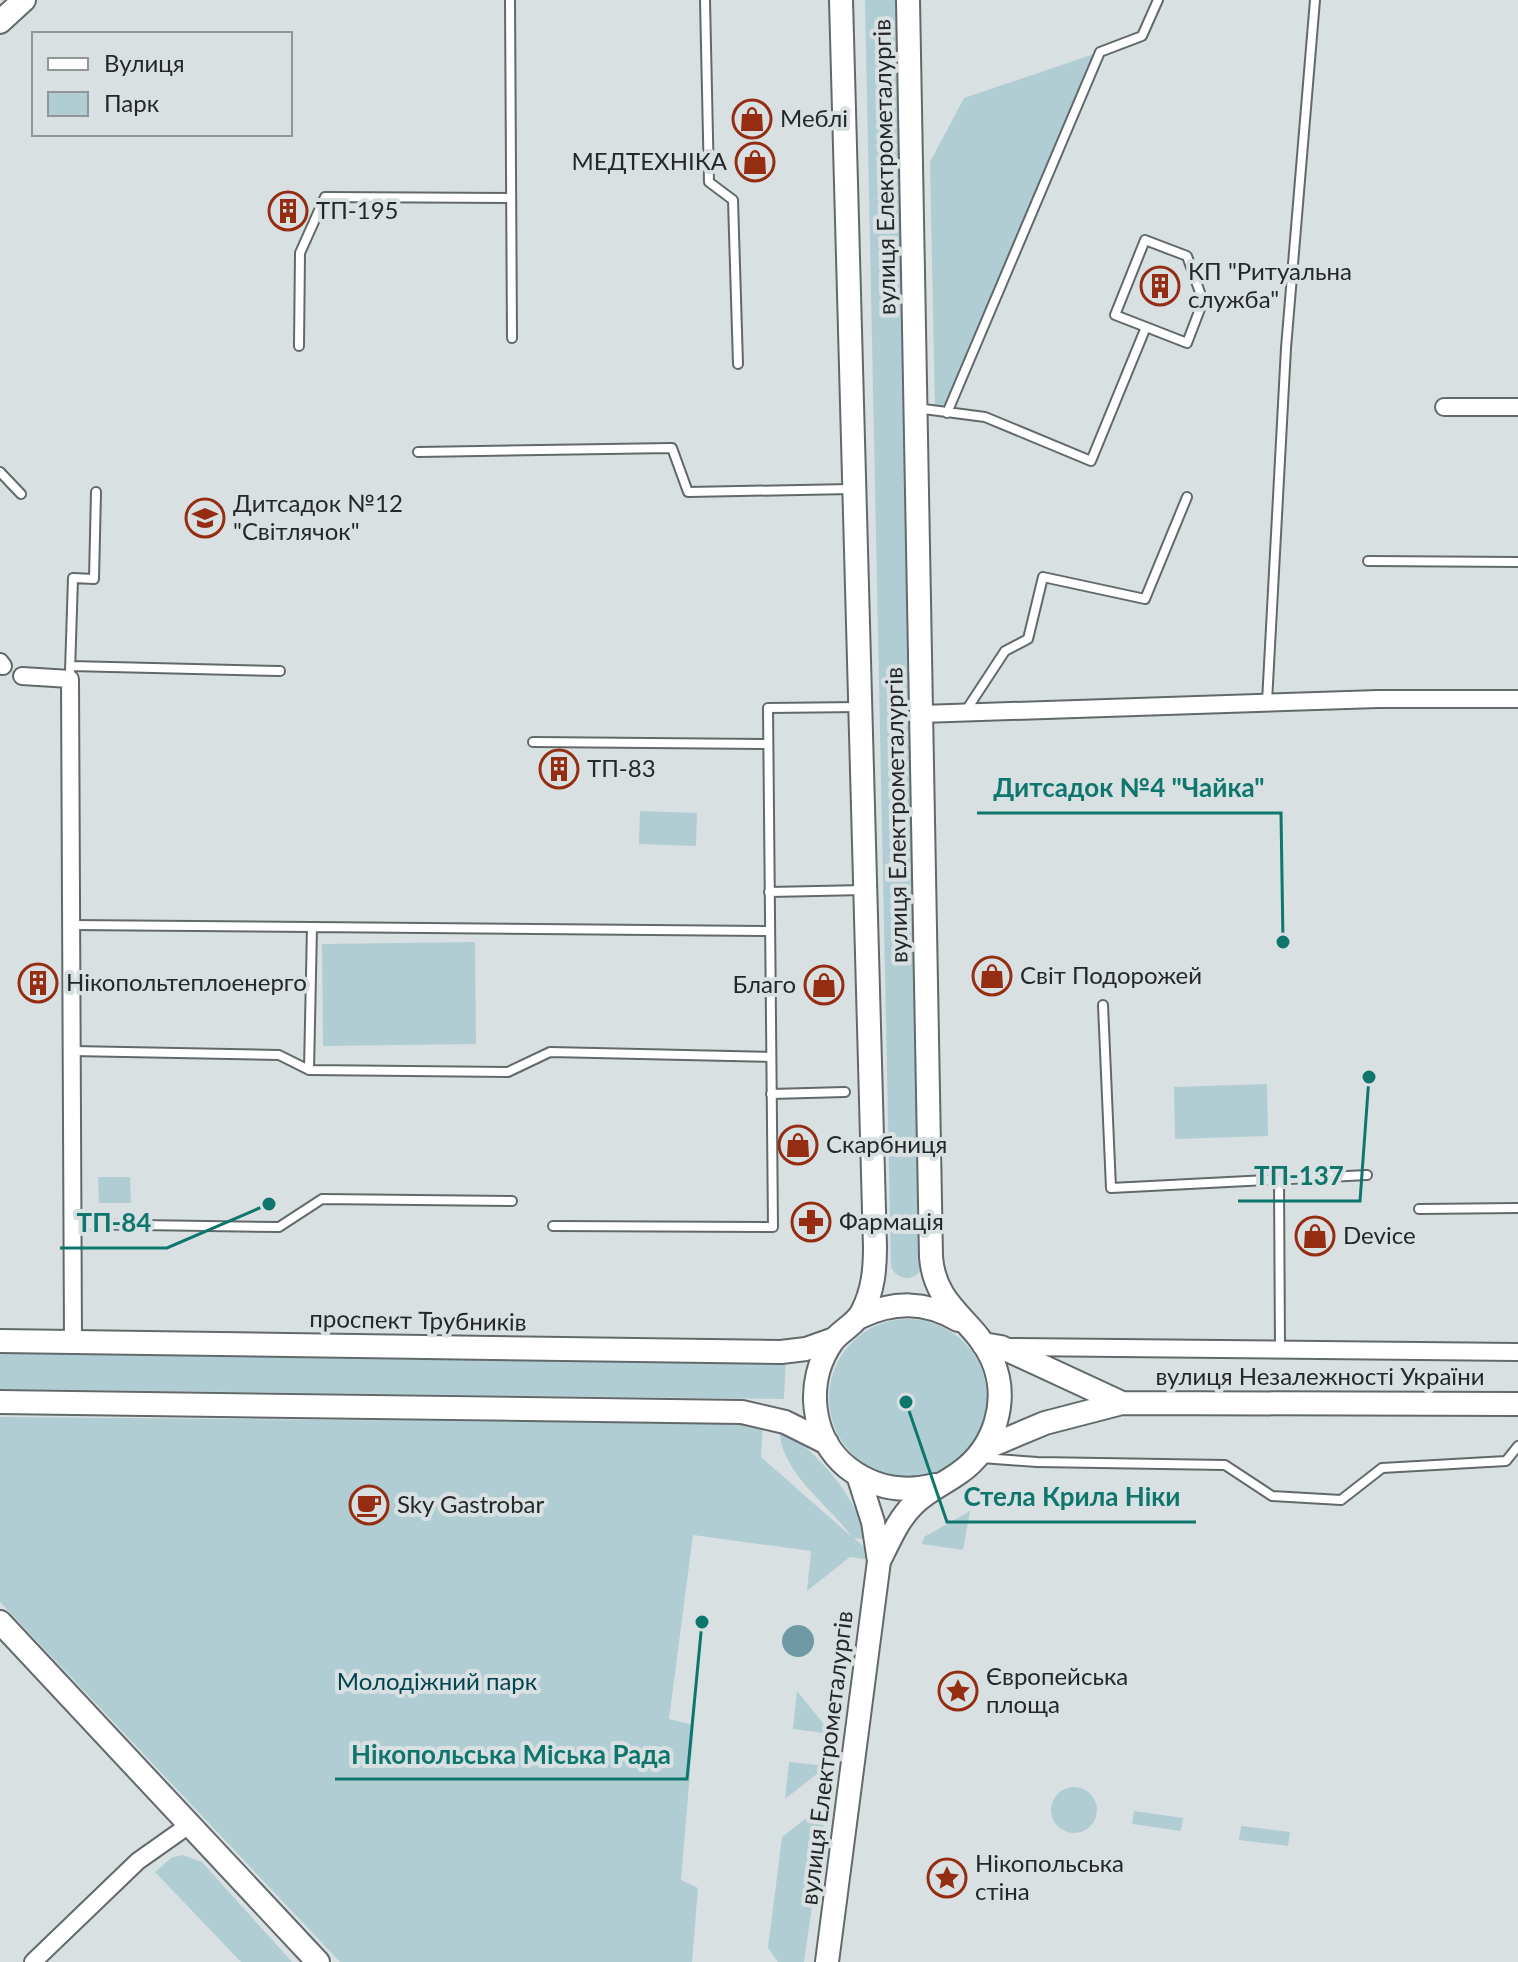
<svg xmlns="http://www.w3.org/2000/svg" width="1518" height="1962" viewBox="0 0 1518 1962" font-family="Lato,sans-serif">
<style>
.green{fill:#b0cdd4}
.water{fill:#6f9aa5}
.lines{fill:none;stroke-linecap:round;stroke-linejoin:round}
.service-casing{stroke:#62696a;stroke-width:12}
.minor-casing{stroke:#62696a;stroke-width:20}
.secondary-casing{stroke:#62696a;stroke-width:26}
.service{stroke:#fff;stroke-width:8}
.minor{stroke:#fff;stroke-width:16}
.secondary{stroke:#fff;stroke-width:22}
.labels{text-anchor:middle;stroke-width:8;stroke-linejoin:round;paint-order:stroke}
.poi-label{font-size:24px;fill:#252728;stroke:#d9e0e2;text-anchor:start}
.street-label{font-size:24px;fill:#252728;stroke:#d9e0e2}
.park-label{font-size:24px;fill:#004451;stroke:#d9e0e2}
.leader{fill:none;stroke:#0f766e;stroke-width:3}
.callout-dot{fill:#0f766e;stroke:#d9e0e2;stroke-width:3}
.callout-label{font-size:26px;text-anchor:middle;font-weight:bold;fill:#0f766e;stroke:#d9e0e2;stroke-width:8;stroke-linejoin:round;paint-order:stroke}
</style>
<rect width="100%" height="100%" fill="#d9e0e2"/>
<path class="green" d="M865 0H897L923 1266C916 1282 899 1282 891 1267Z
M1100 52 947 413 935 411 930 162 964 98Z
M640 811 697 813 696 846 639 844Z
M475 942 476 1044 323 1046 322 944Z
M1267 1084 1268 1136 1175 1139 1174 1087Z
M98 1177H130L131 1203H99Z
M829 1398a79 79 0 1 1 158 0a79 79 0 1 1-158 0Z
M0 1352 786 1357 784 1399 0 1389Z
M0 1417 763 1424 761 1457 852 1537C828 1503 780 1474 779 1427 812 1447 862 1500 864 1539L854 1538 879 1561 850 1557 807 1591 811 1551 693 1535 669 1719 694 1725 681 1880 698 1888 692 1962H340L0 1602Z
M970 1511 963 1550 922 1544 924 1537Z
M797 1691 832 1734 793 1729Z
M789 1762 827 1766 785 1799Z
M1051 1810a23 23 0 1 1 46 0a23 23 0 1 1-46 0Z
M827 1802 804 1962H778L768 1948 782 1837Z
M1134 1811 1183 1818 1181 1831 1132 1824Z
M1241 1826 1290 1832 1288 1846 1239 1840Z
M182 1855 202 1862 292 1962H241L155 1872 171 1858Z"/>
<path class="water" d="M782 1641a16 16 0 1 1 32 0a16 16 0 1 1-32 0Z"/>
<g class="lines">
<g class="service-casing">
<path id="service" d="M510 0 512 338
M705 0 709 182 733 200 738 364
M299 346 300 253 325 197 511 198
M916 408 985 417 1091 461 1146 327 1187 343 1203 301 1187 256 1145 240 1115 315 1146 327
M947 413 1100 52 1142 36 1158 0
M418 452 672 448 688 492 852 489
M0 472 21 494
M1368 561 1518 562
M70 666 280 671
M70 671 73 578 94 579 96 492
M1267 702 1286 348 1315 0
M965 712 1005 651 1028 639 1043 577 1145 599 1187 497
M533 742 768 744
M769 892 865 890
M71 925 769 931
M1103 1005 1111 1188 1367 1175
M72 1051 279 1055 309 1070 508 1072 550 1052 771 1057
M309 1070 312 927
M771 1094 845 1092
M1279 1181 1280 1349
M1419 1209 1518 1208
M73 1224 279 1227 322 1199 512 1201
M553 1226 773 1227 768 708 860 707
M982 1458 1037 1462 1225 1465 1272 1496 1341 1500 1382 1468 1506 1461 1518 1446"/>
</g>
<g class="minor-casing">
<path id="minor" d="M1444 407H1518
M0 662 3 666
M22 676 70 679 73 1342
M921 714 1378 699H1518
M1008 1347 1518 1352
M33 1962 138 1861 189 1825"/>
</g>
<g class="secondary-casing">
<path id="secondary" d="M841 0 875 1247C875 1270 873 1291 862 1312 856 1324 840 1331 832 1342 805 1381 810 1438 848 1468 874 1488 904 1493 935 1485
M0 22 24 0
M860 1317C894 1301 925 1301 958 1320
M0 1341 781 1352 806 1349 834 1339
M983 1344 1001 1347 1122 1403
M0 1402 742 1412 785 1422 827 1443
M983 1449 1045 1423 1122 1403 1518 1404
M879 1561C889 1542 898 1519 914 1504 928 1490 944 1484 959 1473 995 1448 1010 1400 992 1359 974 1319 935 1308 931 1257L908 0
M0 1622 318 1962
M827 1962 879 1561 873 1522 858 1475"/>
</g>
<use href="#service" class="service"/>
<use href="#minor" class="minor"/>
<use href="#secondary" class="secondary"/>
</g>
<defs>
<g id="shop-ring" transform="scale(2)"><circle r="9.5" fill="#d9e0e2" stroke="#952d12" stroke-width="1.5"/><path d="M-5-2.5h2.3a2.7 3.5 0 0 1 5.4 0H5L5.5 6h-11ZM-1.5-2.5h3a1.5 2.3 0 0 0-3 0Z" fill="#952d12"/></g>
<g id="building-ring" transform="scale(2)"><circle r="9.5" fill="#d9e0e2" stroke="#952d12" stroke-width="1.5"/><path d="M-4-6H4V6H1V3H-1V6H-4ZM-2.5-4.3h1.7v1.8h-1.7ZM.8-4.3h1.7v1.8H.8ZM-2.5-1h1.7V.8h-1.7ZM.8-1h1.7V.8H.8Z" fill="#952d12"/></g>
<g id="school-ring" transform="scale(2)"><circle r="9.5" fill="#d9e0e2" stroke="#952d12" stroke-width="1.5"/><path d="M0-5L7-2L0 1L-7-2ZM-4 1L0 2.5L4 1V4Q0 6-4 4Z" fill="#952d12"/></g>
<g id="pharmacy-ring" transform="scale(2)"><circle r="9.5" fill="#d9e0e2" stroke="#952d12" stroke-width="1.5"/><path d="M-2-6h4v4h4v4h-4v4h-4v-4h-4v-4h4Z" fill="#952d12"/></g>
<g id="cafe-ring" transform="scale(2)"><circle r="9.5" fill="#d9e0e2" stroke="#952d12" stroke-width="1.5"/><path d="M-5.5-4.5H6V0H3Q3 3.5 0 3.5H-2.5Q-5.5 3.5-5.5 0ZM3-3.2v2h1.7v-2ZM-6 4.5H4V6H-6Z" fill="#952d12"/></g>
<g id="sight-ring" transform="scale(2)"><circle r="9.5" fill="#d9e0e2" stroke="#952d12" stroke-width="1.5"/><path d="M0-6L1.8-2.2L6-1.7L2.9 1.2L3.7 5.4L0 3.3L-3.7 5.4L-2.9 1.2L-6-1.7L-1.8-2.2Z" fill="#952d12"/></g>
</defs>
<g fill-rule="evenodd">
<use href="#shop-ring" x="752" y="119"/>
<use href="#shop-ring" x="755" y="162"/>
<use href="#building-ring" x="288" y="211"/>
<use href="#building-ring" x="1160" y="286"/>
<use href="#school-ring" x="205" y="518"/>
<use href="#building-ring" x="559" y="769"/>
<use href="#shop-ring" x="992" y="976"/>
<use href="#building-ring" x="38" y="983"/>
<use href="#shop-ring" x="824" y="985"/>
<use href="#shop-ring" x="798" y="1145"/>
<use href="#pharmacy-ring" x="811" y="1222"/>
<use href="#shop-ring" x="1315" y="1236"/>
<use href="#cafe-ring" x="369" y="1505"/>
<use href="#sight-ring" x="958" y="1691"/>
<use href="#sight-ring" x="947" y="1878"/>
</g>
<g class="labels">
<g class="poi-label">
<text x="780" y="127">Меблі</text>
<text x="727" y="170" text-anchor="end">МЕДТЕХНІКА</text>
<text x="316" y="219">ТП-195</text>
<text x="1188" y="280">КП "Ритуальна<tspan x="1188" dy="28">служба"</tspan></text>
<text x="233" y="512">Дитсадок №12<tspan x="233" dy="28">"Світлячок"</tspan></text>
<text x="587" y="777">ТП-83</text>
<text x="1020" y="984">Світ Подорожей</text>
<text x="66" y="991">Нікопольтеплоенерго</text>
<text x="796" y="993" text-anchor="end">Благо</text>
<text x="826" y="1153">Скарбниця</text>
<text x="839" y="1230">Фармація</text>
<text x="1343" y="1244">Device</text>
<text x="397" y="1513">Sky Gastrobar</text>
<text x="986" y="1685">Європейська<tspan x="986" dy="28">площа</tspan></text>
<text x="975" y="1872">Нікопольська<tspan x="975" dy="28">стіна</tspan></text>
</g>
<g class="street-label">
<text transform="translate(885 167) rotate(-91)" y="8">вулиця Електрометалургів</text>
<text transform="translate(897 815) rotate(-91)" y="8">вулиця Електрометалургів</text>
<text transform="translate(418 1321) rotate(1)" y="8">проспект Трубників</text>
<text x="1320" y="1385">вулиця Незалежності України</text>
<text transform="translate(827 1758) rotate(-83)" y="8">вулиця Електрометалургів</text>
</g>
<g class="park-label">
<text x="437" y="1690">Молодіжний парк</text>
</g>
</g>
<path class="leader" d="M1283 942L1281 813H977M1369 1077L1360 1201H1238M269 1204L167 1248H60M906 1402L947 1522H1196M702 1622L687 1779H335"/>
<g class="callout-dot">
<circle cx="1283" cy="942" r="8"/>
<circle cx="1369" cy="1077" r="8"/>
<circle cx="269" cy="1204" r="8"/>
<circle cx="906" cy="1402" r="8"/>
<circle cx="702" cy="1622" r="8"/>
</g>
<g class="callout-label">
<text x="1129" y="797">Дитсадок №4 "Чайка"</text>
<text x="1299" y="1185">ТП-137</text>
<text x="114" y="1232">ТП-84</text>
<text x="1072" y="1506">Стела Крила Ніки</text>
<text x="511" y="1764">Нiкопольська Міська Рада</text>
</g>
<rect x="32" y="32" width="260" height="104" fill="#d9e0e2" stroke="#919698" stroke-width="2"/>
<rect x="48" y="58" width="40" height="12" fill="#ffffff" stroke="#919698" stroke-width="2"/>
<text x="104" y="72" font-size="24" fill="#252728">Вулиця</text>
<rect x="48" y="92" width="40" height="24" fill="#b0cdd4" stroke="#919698" stroke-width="2"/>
<text x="104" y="112" font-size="24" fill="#252728">Парк</text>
</svg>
